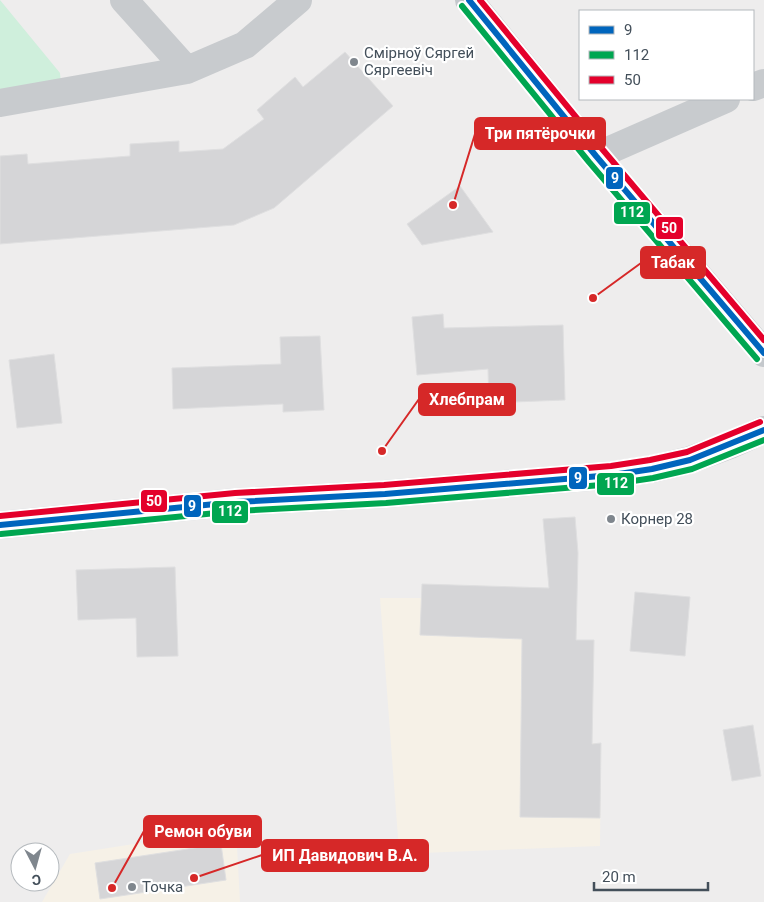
<svg xmlns="http://www.w3.org/2000/svg" width="764" height="902" viewBox="0 0 764 902" font-family="Roboto,sans-serif">
<style>
.commercial{fill:#f6f1e7}
.green{fill:#cfefdc}
.building{fill:#d5d5d7;stroke:#dfdfe0}
.lines{fill:none;stroke-linecap:round;stroke-linejoin:round}
.minor{stroke:#c8cbce;stroke-width:28}
.major{stroke:#c4c8cc;stroke-width:28}
.bus-1-casing{stroke:#fff;stroke-width:10}
.bus-2-casing{stroke:#fff;stroke-width:10}
.bus-3-casing{stroke:#fff;stroke-width:10}
.bus-1{stroke:#0065bd;stroke-width:6}
.bus-2{stroke:#00a651;stroke-width:6}
.bus-3{stroke:#e4002b;stroke-width:6}
.poi-dot{fill:#7f868d;stroke:#fff;stroke-width:2}
.labels{text-anchor:middle;stroke-width:4.5;stroke-linejoin:round;paint-order:stroke}
.poi-label{font-size:15px;fill:#434f5a;stroke:#fff;text-anchor:start}
.leader{fill:none;stroke:#d62828;stroke-width:2}
.callout-dot{fill:#d62828;stroke:#fff;stroke-width:2}
.callout{fill:#d62828;stroke:#d62828;stroke-width:2}
.callout-label{font-size:16px;text-anchor:middle;font-weight:bold;fill:#fff}
.line-badge{stroke:#fff;stroke-width:2}
.badge-label{font-size:14px;text-anchor:middle;font-weight:bold;fill:#fff}
</style>
<rect width="100%" height="100%" fill="#eeeded"/>
<path class="commercial" d="M422 584 577 589 576 640H594L592 743H601L600 846 422 853 399 851 380 598H421Z
M236 828 240 902H42L70 854Z"/>
<path class="green" d="M0 0 60 73 61 84 0 103Z"/>
<path class="building" d="M345 52 393 106 274 208 234 225 0 244V156L27 154 28 164 130 156V144L179 141V152L223 149 264 119 257 110 295 77 303 87Z
M460 186 493 232 422 245 407 224Z
M443 314 444 328 563 325 565 400 489 403 488 369 417 375 412 317Z
M320 336 324 410 283 412V404L173 409 172 368 281 364 280 337Z
M54 354 62 423 17 428 9 360Z
M575 517 578 553 576 640H594L592 744 601 743 600 818 520 817 522 639 420 635 422 584 549 588 543 519Z
M175 567 178 656 137 657 136 618 78 620 76 570Z
M635 592 690 597 685 656 630 651Z
M753 725 761 776 732 781 723 730Z
M221 844 226 880 100 899 95 863Z"/>
<g class="lines">
<path class="minor" d="M187 70 245 45 298 0
M753 87 764 83
M0 103 187 70 124 0
M596 156 726 99"/>
<path class="major" d="M469 0 596 156 764 353
M0 525 236 502 385 494 612 475 652 469 690 460 730 445 764 430"/>
<g class="bus-1-casing">
<path id="bus-1" d="M469 0 596 156 764 353
M0 525 236 502 385 494 612 475 652 469 690 460 764 430"/>
</g>
<g class="bus-2-casing">
<path id="bus-2" d="M462 6 589 162 757 359
M1 534 237 511 386 503 613 484 653 478 692 469 764 440"/>
</g>
<g class="bus-3-casing">
<path id="bus-3" d="M480 0 603 150 764 340
M0 516 235 493 384 485 611 466 650 460 687 452 760 422"/>
</g>
<use href="#bus-1" class="bus-1"/>
<use href="#bus-2" class="bus-2"/>
<use href="#bus-3" class="bus-3"/>
</g>
<g class="poi-dot">
<circle cx="354" cy="62" r="5"/>
<circle cx="611" cy="519" r="5"/>
<circle cx="132" cy="887" r="5"/>
</g>
<g class="labels">
<g class="poi-label">
<text x="364" y="58">Смірноў Сяргей<tspan x="364" dy="17">Сяргеевіч</tspan></text>
<text x="621" y="524">Корнер 28</text>
<text x="142" y="892">Точка</text>
</g>
</g>
<path class="leader" d="M453 205L475 134M593 298L641 263M382 451L419 399M112 888L144 831M194 878L262 855"/>
<g class="callout-dot">
<circle cx="453" cy="205" r="5"/>
<circle cx="593" cy="298" r="5"/>
<circle cx="382" cy="451" r="5"/>
<circle cx="112" cy="888" r="5"/>
<circle cx="194" cy="878" r="5"/>
</g>
<g class="callout">
<rect x="475" y="118" width="130" height="31" rx="5"/>
<rect x="641" y="247" width="64" height="31" rx="5"/>
<rect x="419" y="384" width="96" height="31" rx="5"/>
<rect x="144" y="816" width="117" height="31" rx="5"/>
<rect x="262" y="840" width="166" height="31" rx="5"/>
</g>
<g class="callout-label">
<text x="540" y="139">Три пятёрочки</text>
<text x="673" y="268">Табак</text>
<text x="467" y="405">Хлебпрам</text>
<text x="203" y="837">Ремон обуви</text>
<text x="345" y="861">ИП Давидович В.А.</text>
</g>
<g class="line-badge">
<rect x="605" y="166" width="19" height="24" rx="5" fill="#0065bd"/>
<rect x="613" y="201" width="38" height="24" rx="5" fill="#00a651"/>
<rect x="655" y="216" width="29" height="24" rx="5" fill="#e4002b"/>
<rect x="568" y="466" width="20" height="24" rx="5" fill="#0065bd"/>
<rect x="596" y="472" width="39" height="24" rx="5" fill="#00a651"/>
<rect x="140" y="489" width="28" height="24" rx="5" fill="#e4002b"/>
<rect x="183" y="494" width="19" height="24" rx="5" fill="#0065bd"/>
<rect x="211" y="500" width="38" height="24" rx="5" fill="#00a651"/>
</g>
<g class="badge-label">
<text x="615" y="183">9</text>
<text x="632" y="217">112</text>
<text x="669" y="233">50</text>
<text x="578" y="483">9</text>
<text x="616" y="488">112</text>
<text x="154" y="506">50</text>
<text x="192" y="511">9</text>
<text x="230" y="516">112</text>
</g>
<rect x="579" y="10" width="175" height="90" fill="#ffffff" stroke="#b4b9bd"/>
<rect x="589" y="26" width="25" height="8" fill="#0065bd" stroke="#b4b9bd"/>
<text x="624" y="35" font-size="15" fill="#434f5a">9</text>
<rect x="589" y="51" width="25" height="8" fill="#00a651" stroke="#b4b9bd"/>
<text x="624" y="60" font-size="15" fill="#434f5a">112</text>
<rect x="589" y="76" width="25" height="8" fill="#e4002b" stroke="#b4b9bd"/>
<text x="624" y="85" font-size="15" fill="#434f5a">50</text>
<g transform="translate(35 867) rotate(174)"><circle r="24" fill="#ffffff" stroke="#b4b9bd"/>
<path d="M0-4L9 19L0 12L-9 19Z" fill="#7f868d"/>
<text y="-8" font-size="14" font-weight="bold" text-anchor="middle" fill="#434f5a">С</text>
</g>
<path d="M594 882v8h114v-8" fill="none" stroke="#434f5a" stroke-width="2.5"/>
<text x="602" y="882" font-size="15" fill="#434f5a" stroke="#ffffff" stroke-width="4" paint-order="stroke">20 m</text>
</svg>
